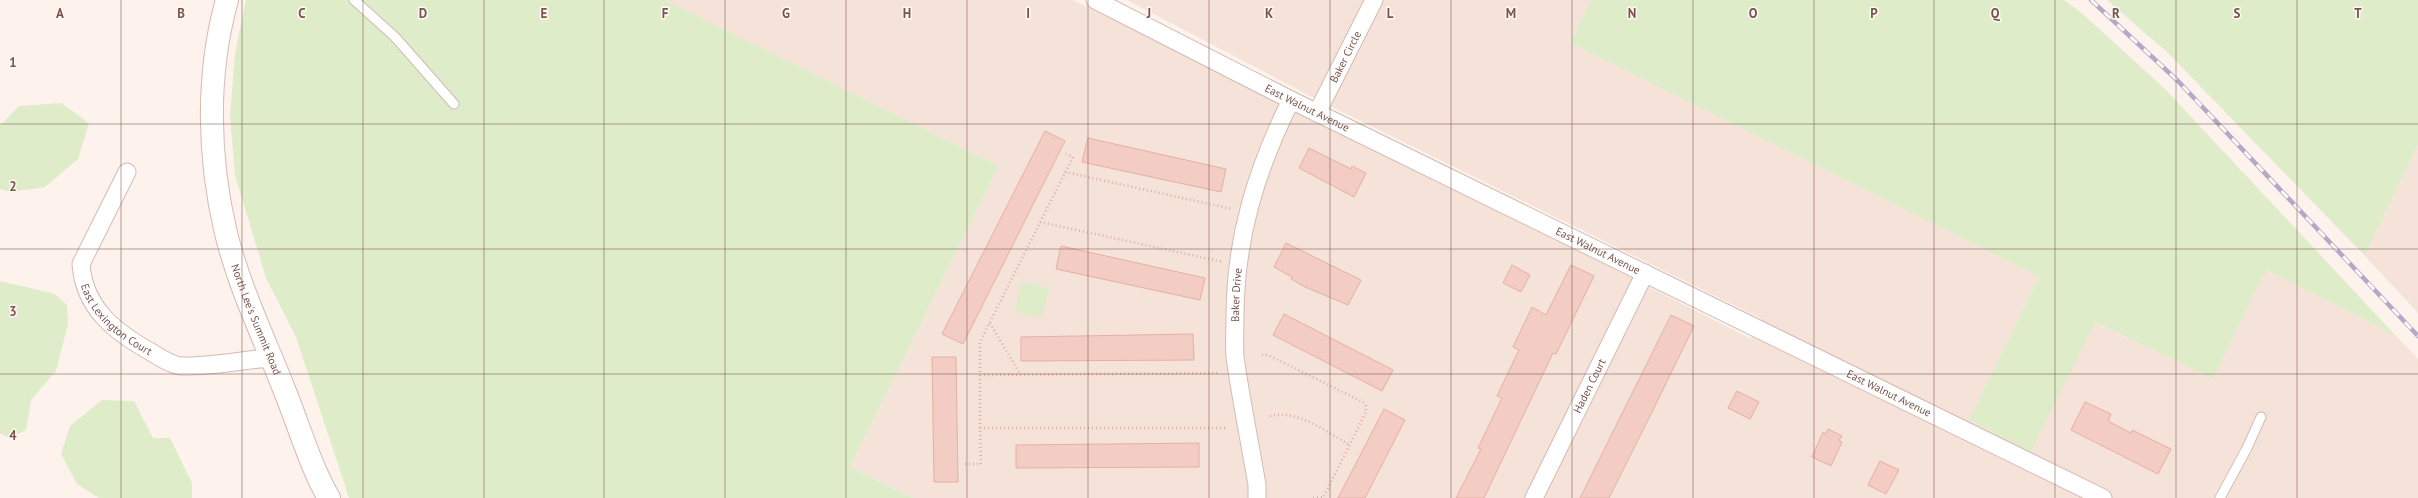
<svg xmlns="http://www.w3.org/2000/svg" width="2418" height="498" viewBox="0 0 2418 498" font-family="'PT Sans',sans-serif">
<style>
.residential{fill:#f5e3da}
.green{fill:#deecc9}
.building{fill:#f3cdc3;stroke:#e5afa3}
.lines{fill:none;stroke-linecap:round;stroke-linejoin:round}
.service-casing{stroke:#d3bbb3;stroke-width:11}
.minor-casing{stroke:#d3bbb3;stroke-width:19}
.secondary-casing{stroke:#d6bab0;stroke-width:24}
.path{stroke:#d9afa5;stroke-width:2.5;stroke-dasharray:1 3;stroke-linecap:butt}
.service{stroke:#fff;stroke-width:9}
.minor{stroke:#fff;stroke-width:17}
.secondary{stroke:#fff;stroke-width:22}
.rail-casing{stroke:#b3a8c9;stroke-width:4.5}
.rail{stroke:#fff8f3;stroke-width:3;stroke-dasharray:9;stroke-linecap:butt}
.grid{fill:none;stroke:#79544d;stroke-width:1;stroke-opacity:0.55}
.labels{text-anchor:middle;stroke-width:3;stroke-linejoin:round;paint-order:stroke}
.street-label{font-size:11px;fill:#79544d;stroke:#fff8f3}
.grid-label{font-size:13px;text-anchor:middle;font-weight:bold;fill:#79544d;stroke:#fff8f3;stroke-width:3;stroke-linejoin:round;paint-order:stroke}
</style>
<rect width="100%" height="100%" fill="#fdf3ec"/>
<path class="residential" d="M665 0H1073L1524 223 1751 339 1760 318 1312 97 1127 0H1591L1570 43 2039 277 1970 420 2031 452 2094 322 2213 379 2265 270 2396 336 2418 359V498H913L850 467 999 166Z
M2418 145V313L2365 256Z"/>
<path class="green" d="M246 0H665L999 166 850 467 913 498H349L296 337 266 278 235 175 230 116 235 53Z
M1591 0H2064L2084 15 2166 90 2396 336 2266 270 2213 379 2095 322 2031 452 1969 420 2039 277 1570 43Z
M2107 0H2418V145L2365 256 2167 52Z
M61 103 89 123 78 159 45 187 11 192 0 189V126L19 106Z
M0 281 55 294 67 305 68 324 56 371 31 400 26 430 9 438 0 433Z
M1021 282 1049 288 1042 318 1015 312Z
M102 400 134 401 153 438H170L192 483V498H99L77 484 61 454 70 426Z"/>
<path class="building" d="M1045 131 1065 141 963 344 942 334Z
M1088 138 1226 169 1221 192 1082 162Z
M1309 148 1351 169 1352 166 1366 173 1354 197 1299 168Z
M1286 243 1361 280 1348 305 1305 287 1291 279 1292 277 1274 267Z
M1061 246 1205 278 1200 300 1056 269Z
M1512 265 1530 275 1521 292 1503 283Z
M1571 265 1594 276 1556 354 1553 353 1484 498H1456L1481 449 1478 448 1502 398 1497 396 1519 350 1513 347 1532 307 1546 315Z
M1284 314 1393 370 1382 391 1273 335Z
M1671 315 1694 326 1650 416 1609 498H1580Z
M1193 334 1194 360 1021 361V337Z
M932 357H956L958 482H934Z
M1737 391 1759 402 1750 419 1728 408Z
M2085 402 2111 414 2108 421 2131 433 2132 430 2171 449 2158 474 2071 430Z
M1384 409 1405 420 1365 498H1338Z
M1828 429 1842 436 1839 440 1842 442 1831 466 1812 457 1823 432 1826 434Z
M1199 443V467L1016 468V445Z
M1880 461 1899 470 1886 494 1868 485Z"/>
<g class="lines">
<g class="service-casing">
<path id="service" d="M354 0 395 37 454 104
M2220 498 2247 448 2261 417"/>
</g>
<g class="minor-casing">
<g id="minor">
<path id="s1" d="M1095 0 1291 100 2103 498"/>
<path id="s2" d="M1317 113 1374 0"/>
<path id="s3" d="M127 172 81 264C84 308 115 332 151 352 159 357 171 365 181 366 211 367 241 360 271 358"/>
<path id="s4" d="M1257 498V485C1250 443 1241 400 1235 357 1234 344 1235 330 1235 318 1235 238 1256 171 1291 100"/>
<path id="s5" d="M1534 498 1645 273"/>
</g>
</g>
<g class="secondary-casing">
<g id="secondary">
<path id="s6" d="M227 0C206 75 208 158 226 233 239 287 264 338 284 389 298 423 311 468 329 498"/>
</g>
</g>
<path class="path" d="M1065 172 1232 209
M1040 222 1223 262
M990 323 1020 374
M1262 355H1268L1363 402 1366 406V412L1323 498
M980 375 1219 373
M1270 416C1298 409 1326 432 1350 445
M980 428V342L1073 157 1066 154
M965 464H981L980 428H1227
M1313 498 1324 497"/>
<use href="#service" class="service"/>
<use href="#minor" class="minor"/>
<use href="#secondary" class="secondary"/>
<g class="rail-casing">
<path id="rail" d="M2091 0 2178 81 2418 336"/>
</g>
<use href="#rail" class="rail"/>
</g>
<path class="grid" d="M121 0V498M242 0V498M363 0V498M484 0V498M604 0V498M725 0V498M846 0V498M967 0V498M1088 0V498M1209 0V498M1330 0V498M1451 0V498M1572 0V498M1693 0V498M1814 0V498M1934 0V498M2055 0V498M2176 0V498M2297 0V498M0 124H2418M0 249H2418M0 374H2418"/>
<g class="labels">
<g class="street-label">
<text dy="4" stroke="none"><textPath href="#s2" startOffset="63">Baker Circle</textPath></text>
<text dy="4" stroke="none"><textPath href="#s1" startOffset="238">East Walnut Avenue</textPath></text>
<text dy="4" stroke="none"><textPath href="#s1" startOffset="562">East Walnut Avenue</textPath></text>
<text dy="4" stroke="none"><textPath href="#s4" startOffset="205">Baker Drive</textPath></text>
<text dy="4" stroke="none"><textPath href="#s3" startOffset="172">East Lexington Court</textPath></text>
<text dy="4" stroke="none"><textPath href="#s6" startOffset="327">North Lee's Summit Road</textPath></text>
<text dy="4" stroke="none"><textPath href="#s5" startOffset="125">Haden Court</textPath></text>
<text dy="4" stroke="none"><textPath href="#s1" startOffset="886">East Walnut Avenue</textPath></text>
</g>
</g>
<g class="grid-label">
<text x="60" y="18">A</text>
<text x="181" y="18">B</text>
<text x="302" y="18">C</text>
<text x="423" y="18">D</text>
<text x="544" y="18">E</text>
<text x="665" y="18">F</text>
<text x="786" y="18">G</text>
<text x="907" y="18">H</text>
<text x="1028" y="18">I</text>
<text x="1149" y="18">J</text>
<text x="1269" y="18">K</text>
<text x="1390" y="18">L</text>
<text x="1511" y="18">M</text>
<text x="1632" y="18">N</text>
<text x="1753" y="18">O</text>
<text x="1874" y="18">P</text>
<text x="1995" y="18">Q</text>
<text x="2116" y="18">R</text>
<text x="2237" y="18">S</text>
<text x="2358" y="18">T</text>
<text x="13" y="67">1</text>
<text x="13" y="191">2</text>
<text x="13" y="316">3</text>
<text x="13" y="440">4</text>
</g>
</svg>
